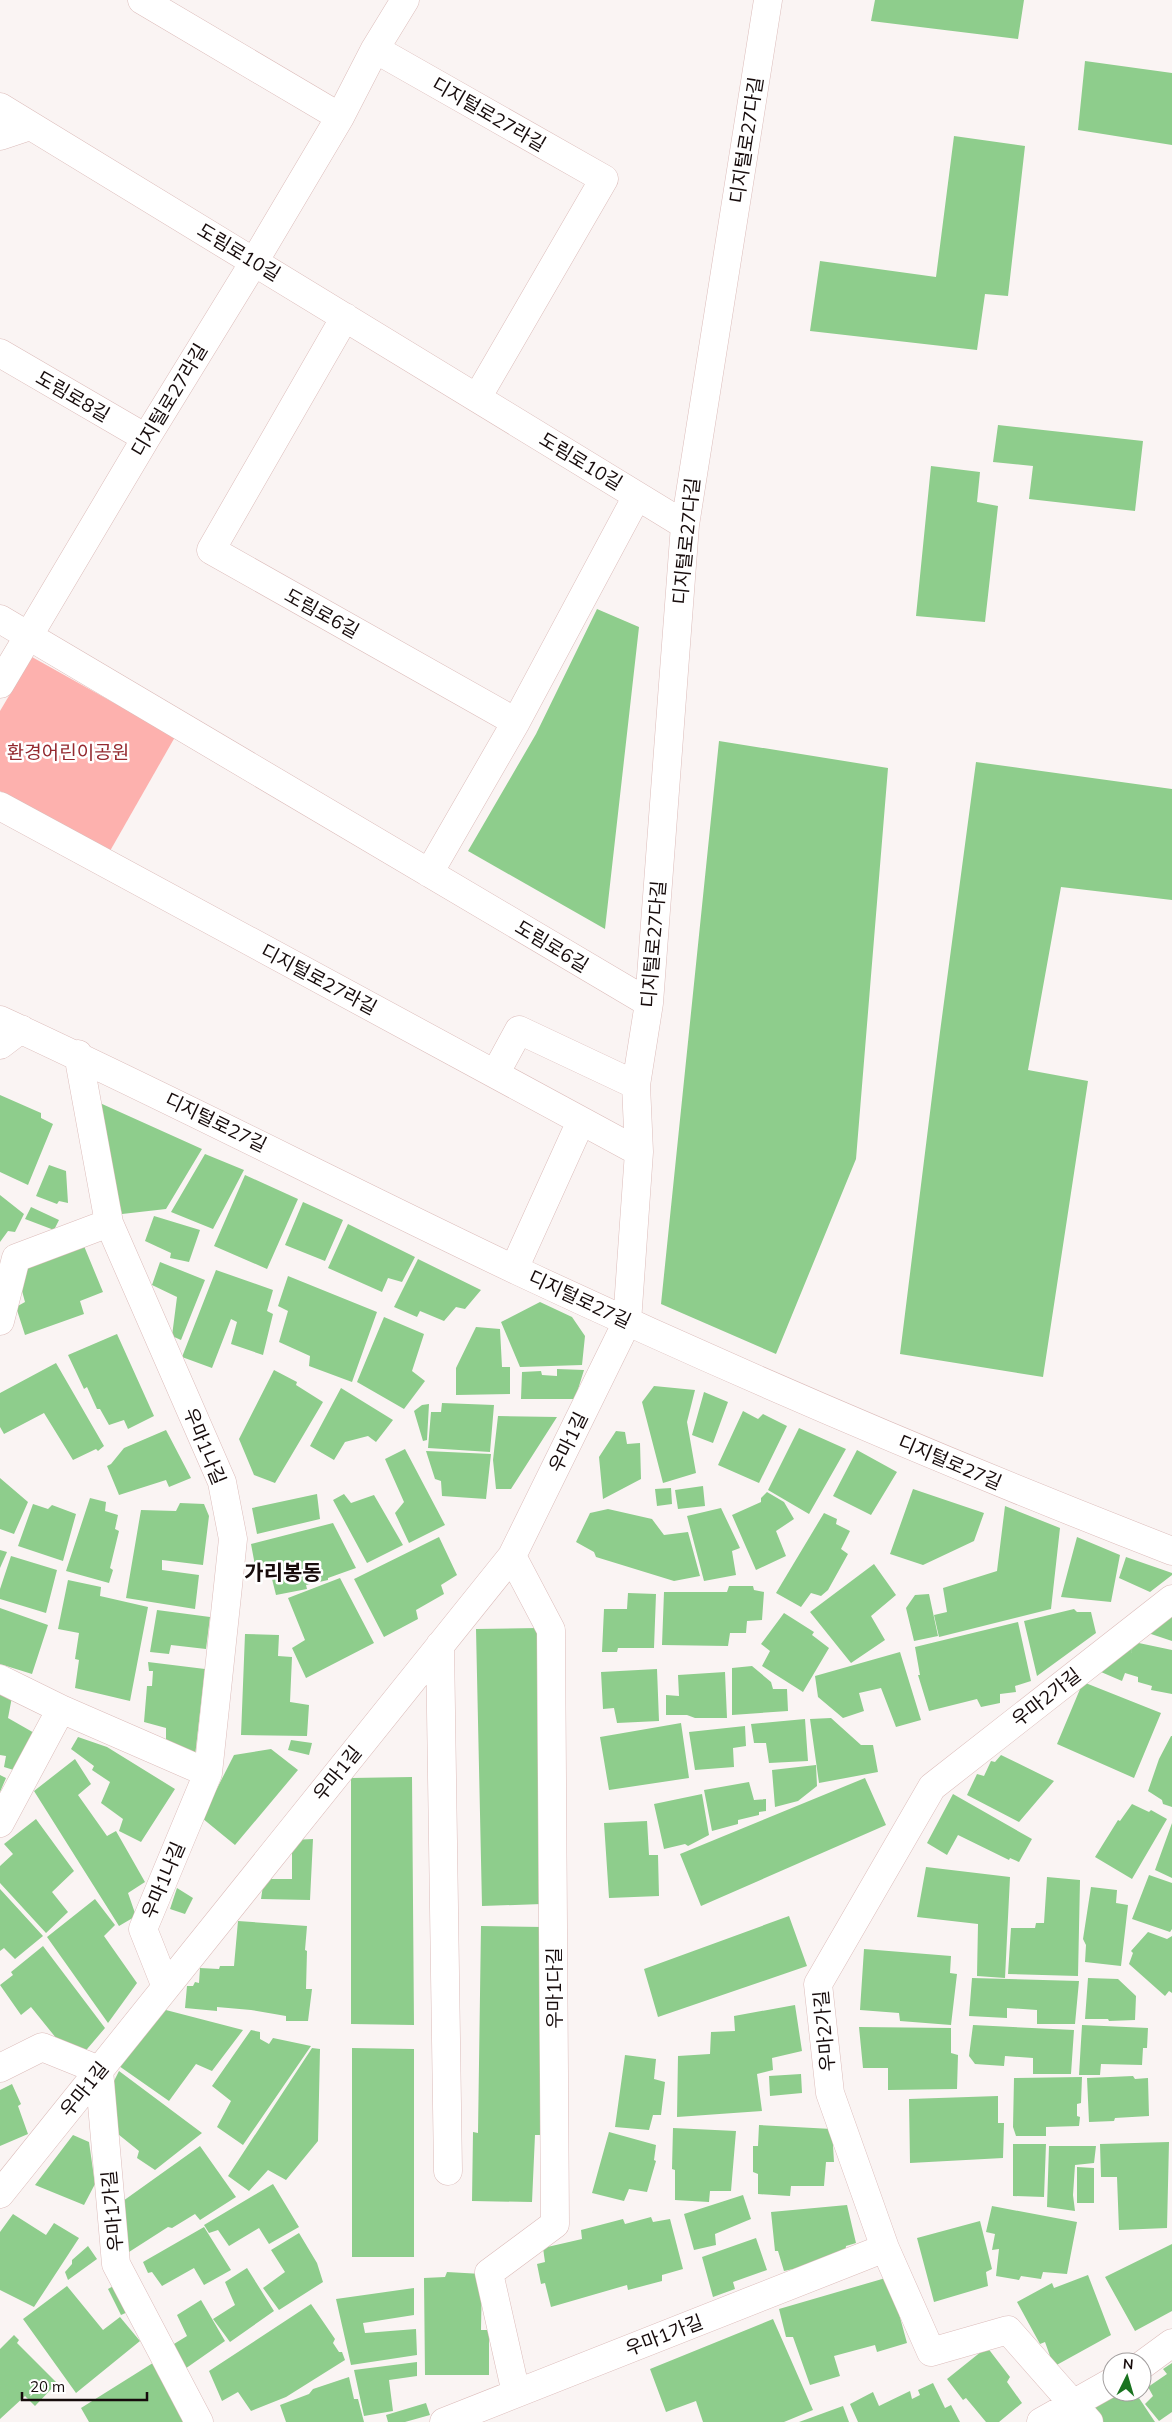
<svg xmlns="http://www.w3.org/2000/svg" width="1172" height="2422" viewBox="0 0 1172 2422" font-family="Mulish,'Noto Sans KR',sans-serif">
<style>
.green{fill:#fdb1ae}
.building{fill:#8ecd8c}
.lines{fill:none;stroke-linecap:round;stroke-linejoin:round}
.minor-casing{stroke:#dcbcba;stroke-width:29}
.minor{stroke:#fff;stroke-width:28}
.labels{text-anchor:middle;stroke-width:5;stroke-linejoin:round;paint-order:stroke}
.street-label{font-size:19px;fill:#170c0c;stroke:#fff}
.park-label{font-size:19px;fill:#93292f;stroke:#fff}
.quarter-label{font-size:21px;font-weight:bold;fill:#170c0c;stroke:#fff}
</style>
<rect width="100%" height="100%" fill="#faf4f3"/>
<path class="green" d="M32 657 175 737 110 851 0 791V711Z"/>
<path class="building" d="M875 0H1024L1018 39 871 21Z
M1085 61 1172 73V145L1078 130Z
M954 136 1025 146 1008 296 985 294 977 350 810 331 820 261 936 277Z
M998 425 1143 441 1135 511 1029 499 1033 466 993 462Z
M931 466 980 472 977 502 998 506 985 622 916 616Z
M597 609 639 627 605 929 468 851 536 734Z
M719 741 888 768 856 1159 776 1354 661 1304Z
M976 762 1172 789V900L1061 887 1028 1070 1088 1081 1043 1377 900 1354 940 1032Z
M0 1095 41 1113V1118L53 1124 28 1185 0 1172Z
M91 1099 202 1149 166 1209 122 1214Z
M205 1154 244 1170 213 1229 171 1212Z
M49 1165 66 1171 68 1203 59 1201 57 1204 36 1196Z
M245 1175 298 1199 267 1269 214 1246Z
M0 1195 24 1214 15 1232 8 1231 0 1242Z
M303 1202 343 1220 325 1261 285 1245Z
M31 1207 59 1220 54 1230 25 1219Z
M154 1216 200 1230 189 1262 170 1258 171 1253 145 1241Z
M348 1224 415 1257 402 1282 388 1278 382 1292 328 1268Z
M84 1246 103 1292 80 1301 84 1314 25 1335 16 1307 25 1302 17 1272Z
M418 1259 481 1290 465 1309 456 1307 444 1321 420 1311 417 1317 394 1307Z
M160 1262 205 1280 181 1340 172 1336 177 1297 152 1285Z
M216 1270 273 1290 267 1311 273 1314 263 1355 231 1344 237 1322 231 1319 212 1368 182 1357Z
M288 1276 377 1312 352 1382 309 1366 310 1356 279 1342 288 1311 278 1306Z
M540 1302 572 1317 585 1336 582 1365 520 1367 501 1322Z
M384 1317 424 1334 412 1371 425 1381 404 1409 357 1382Z
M476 1327 500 1329 502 1367H510V1394L456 1395V1368Z
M117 1334 154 1416 128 1429 124 1420 109 1425 100 1409H97L87 1387 84 1389 68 1355Z
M56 1363 104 1446 98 1451 96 1449 73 1460 44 1413 4 1434 0 1427V1393Z
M557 1369 584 1370 575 1399H521L522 1372 541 1371 542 1375 557 1376Z
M274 1370 297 1382 296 1385 323 1402 275 1483 254 1475 239 1439Z
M654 1386 695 1390 687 1422 696 1473 663 1483 642 1402Z
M341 1388 393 1420 376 1442 368 1436 345 1442 334 1460 310 1446Z
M704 1392 728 1402 713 1443 692 1435Z
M442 1403 494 1405 490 1452 428 1448 431 1412H441Z
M429 1404 427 1440 423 1441 414 1411 422 1405Z
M743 1411 758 1419 763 1414 787 1426 759 1483 718 1465Z
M498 1416 557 1417 511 1489H496L493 1460Z
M799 1428 846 1449 809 1514 768 1490Z
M166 1430 191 1478 169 1487 166 1480 119 1495 107 1466 111 1464 124 1448Z
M616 1431 625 1432 627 1444 640 1443 641 1479 603 1499 599 1457Z
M405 1449 445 1525 409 1543 395 1513 404 1502 385 1459Z
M857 1450 897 1472 871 1515 833 1496Z
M426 1451 491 1454 486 1499 442 1496 441 1481 435 1479Z
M0 1478 28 1502 14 1534 0 1529Z
M703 1486 705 1506 678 1509 675 1490Z
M671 1488 672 1504 657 1506 655 1489Z
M913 1489 984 1513 974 1541 923 1565 890 1554Z
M767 1492 784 1502 794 1519 776 1531 786 1556 756 1570 732 1515 761 1502V1498Z
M317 1494 320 1519 257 1534 252 1508Z
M344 1494 351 1503 374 1495 403 1545 367 1563 333 1500Z
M90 1498 106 1502 105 1511 118 1515 115 1529 119 1531 110 1568 113 1570 109 1583 66 1571Z
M180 1503 204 1504 209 1516 203 1565 162 1560V1570L199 1575 195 1609 126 1598 141 1510 176 1511Z
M33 1504 48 1509 52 1505 76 1514 63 1561 18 1546Z
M1005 1506 1060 1528 1051 1609 939 1637 934 1615 947 1612 943 1588 997 1571Z
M721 1508 740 1548 732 1551 736 1575 704 1581 687 1516Z
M608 1509 652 1519 664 1535 688 1532 700 1576 674 1581 596 1557 594 1552 576 1542 590 1513Z
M824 1513 837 1519 836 1524 850 1531 841 1549 848 1554 828 1590 821 1596 811 1593 801 1607 776 1593Z
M333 1523 356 1568 328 1578V1580L306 1585 307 1589 276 1595 271 1575 257 1576 251 1544Z
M439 1537 457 1575 441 1585 444 1594 416 1610 418 1619 384 1637 354 1579Z
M1077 1537 1120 1555 1111 1602 1061 1597Z
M0 1550 7 1552 0 1568Z
M11 1556 57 1570 46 1613 0 1599V1589Z
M1126 1557 1172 1573V1575L1150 1592 1119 1578Z
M874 1564 896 1595 871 1616 885 1640 851 1663 810 1612Z
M340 1578 374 1643 306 1678 292 1648 305 1640 288 1598Z
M68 1580 101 1587 100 1596 148 1607 130 1701 75 1688 79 1660 75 1659 79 1633 58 1629Z
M729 1586H753L754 1590 764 1592 762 1620 747 1621 746 1633H730L728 1646 662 1645 664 1592H727Z
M628 1593 656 1594 654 1648H618L617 1652H602L604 1609H627Z
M929 1594 938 1636 914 1641 906 1608 915 1595Z
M1172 1605V1641L1145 1632Z
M0 1608 48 1625 32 1674 0 1664Z
M1074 1609 1077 1612H1091L1096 1633 1037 1676 1024 1621Z
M157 1610 210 1617 206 1649 171 1645 169 1654 150 1652Z
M784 1613 814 1632 812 1635 829 1648 803 1692 762 1666 770 1651 761 1644Z
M1018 1622 1031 1681 1015 1686 1016 1692 1000 1694V1703L981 1707 977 1699 929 1711 918 1675H920L915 1647Z
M539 1628 542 1904 482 1906 476 1629Z
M245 1634 279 1635 278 1656 292 1657 290 1702 309 1705 307 1736 241 1735Z
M1134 1640 1131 1653 1134 1642 1172 1650V1694L1151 1690 1152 1686 1138 1682V1677L1125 1673 1122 1681 1094 1669Z
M900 1652 921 1720 896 1727 881 1688 859 1693 864 1711 843 1718 818 1697 815 1676Z
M148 1662 205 1669 195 1756 166 1740V1728L144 1722 147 1686H152L153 1671H149Z
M752 1666 771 1682 773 1689H787L788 1711 732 1715V1668Z
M657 1669 659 1721 617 1723 614 1708 603 1709 601 1672Z
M725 1672 727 1718H695L687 1715H666V1695L679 1696 678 1675Z
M1083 1682 1161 1713 1134 1778 1057 1744Z
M0 1693 12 1697 8 1718 43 1738 20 1772 4 1767 6 1756 0 1755Z
M831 1718 861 1745H873L878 1772 819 1783 810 1719Z
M805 1719 808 1761 769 1763 766 1743H754L751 1724Z
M681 1723 689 1778 609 1790 600 1737Z
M745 1726 746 1746 733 1748 734 1767 695 1770 689 1732Z
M1171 1736H1172V1807L1163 1804 1162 1800 1148 1791 1159 1759Z
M78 1737 107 1747 175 1789 141 1842 119 1831 123 1819 101 1803 110 1782 92 1770 94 1766 71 1749Z
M291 1740 312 1743 309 1755 288 1750Z
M271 1749 298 1770 235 1845 202 1818 234 1755Z
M1001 1755 1054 1781 1019 1822 967 1795 977 1774 984 1776 991 1761 995 1762Z
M75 1759 91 1784 78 1795 107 1836 116 1831 145 1882 128 1893 136 1916 119 1926 34 1791Z
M816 1765 817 1786 798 1801 775 1807 772 1770Z
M0 1775 6 1778 0 1792Z
M412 1777 414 2025 351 2024V1778Z
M865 1778 886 1825 701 1906 680 1854Z
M749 1782 754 1800 766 1799V1811L759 1812V1815L738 1820V1824L712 1831 704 1790Z
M702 1794 709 1835 688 1846 685 1844 664 1849 654 1804Z
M953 1794 1032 1839 1019 1862 1010 1858 1009 1860 958 1835 947 1855 927 1843Z
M1132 1804 1149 1812 1151 1810 1167 1819 1132 1879 1095 1857 1118 1820 1120 1821Z
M36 1819 74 1871 52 1892 68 1912 46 1933 0 1883V1866L13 1854 4 1844Z
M647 1821 649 1855H658L659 1896 609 1898 604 1823Z
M1172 1823V1878L1155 1870Z
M313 1839 310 1900 261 1899 264 1879H292V1840Z
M926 1867 1010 1877 1005 1978 977 1976 978 1924 917 1917Z
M1149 1875 1172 1883V1929L1170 1932 1132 1919Z
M1047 1877 1080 1880 1078 1976 1008 1974 1011 1928H1035L1036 1923H1044Z
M1091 1887 1117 1890 1116 1903 1128 1905 1121 1966 1085 1962 1086 1945 1083 1939Z
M177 1888 193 1898 185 1914 170 1909Z
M0 1889 43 1936 15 1959 4 1948 0 1951Z
M95 1899 115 1925 104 1936 137 1983 108 2023 47 1937Z
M789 1916 807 1966 658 2017 644 1969Z
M238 1921 307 1926 305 1950 307 1951 306 1989H312L308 2021H286V2016L251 2010 217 2007V2011L185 2008 187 1986H193L195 1982 199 1983 200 1968 219 1969 220 1966H234Z
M481 1926 543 1927 540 2135H535L532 2202 472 2201 473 2132 478 2133Z
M1148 1932 1167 1939 1172 1936V1993L1169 1991 1165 1996 1129 1964 1133 1953 1131 1951Z
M43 1946 105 2028 82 2055 69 2054 31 2007 21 2015 0 1985 13 1975 11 1972Z
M864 1949 951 1956 950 1973 957 1974 951 2025 900 2021 899 2013 860 2010Z
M972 1978 1079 1981 1075 2024H1037V2010L1007 2008V2018L969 2016Z
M1088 1978 1118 1979 1136 1996 1135 2020 1109 2021 1108 2019H1085Z
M795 2005 802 2051 772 2058 773 2070 757 2074 762 2111 677 2117 678 2056 710 2054 711 2032 735 2031 734 2016Z
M162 2009 243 2030 212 2071 196 2064 169 2101 119 2066Z
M973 2025 1074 2030 1071 2074H1033V2058L1005 2056 1004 2066 975 2064 969 2056Z
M1082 2025 1148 2028 1147 2048H1143L1142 2065 1101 2064 1100 2075H1079Z
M859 2027 951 2028V2053L958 2055 957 2089 888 2090V2068H863Z
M251 2030 260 2032V2039L269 2044 273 2038 311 2046 243 2145 217 2127 231 2101 212 2086Z
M312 2048 320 2049 318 2141 286 2180 268 2170 249 2191 228 2176Z
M352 2048 414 2049V2257H352Z
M625 2055 656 2059 654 2079 665 2082 661 2115H653L649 2130 615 2127Z
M119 2071 202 2133 155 2170 137 2158 139 2151 113 2130 108 2093Z
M801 2074 802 2093 770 2096 769 2076Z
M1133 2076 1135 2079 1148 2078 1149 2116 1115 2118 1114 2121 1089 2122 1087 2078Z
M1082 2077 1081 2103 1077 2104V2116L1080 2117 1079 2126 1046 2127V2136H1016L1013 2127 1014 2078Z
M12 2084 21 2104 18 2106 28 2134 0 2146V2090Z
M998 2096V2123H1004L1003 2158 910 2163 909 2099Z
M759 2125 832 2129 834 2162H826L824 2186H791L790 2196 758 2194V2174L753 2172V2146H758Z
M673 2128 736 2131 731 2191H710L709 2202 675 2200V2170L672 2169Z
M609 2132 656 2145 654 2160 656 2161 647 2192 629 2189 624 2201 592 2193Z
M73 2135 89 2142 95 2184 84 2205 35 2185Z
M1169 2142 1167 2228 1119 2230 1117 2177H1101L1100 2144Z
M1013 2144H1046L1044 2197 1013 2196Z
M200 2146 236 2197 200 2220 195 2214 172 2228 168 2227 129 2252 116 2206Z
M1049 2146H1096L1094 2163 1075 2165 1073 2195 1075 2211 1047 2207Z
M1077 2167 1094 2168V2203H1077Z
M273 2184 299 2227 269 2244 259 2228 229 2246 218 2230 209 2233 204 2225Z
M743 2195 751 2219 715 2234 716 2245 694 2250 684 2214Z
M847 2205 856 2243 846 2246 845 2254 816 2264 784 2271 778 2251H775L771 2212Z
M992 2206 1077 2222 1067 2274 1043 2272 1041 2279 1021 2276 1019 2280 996 2276 999 2249 992 2250 995 2234 986 2232Z
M13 2214 46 2235 54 2223 79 2238 34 2307 0 2290V2232Z
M651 2217 653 2222 670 2219 683 2269 662 2275V2281L628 2290 627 2285 551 2307 545 2283 541 2284 537 2264 545 2262 543 2248 582 2239 581 2230 623 2219 625 2224Z
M980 2221 992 2269 986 2272 988 2286 934 2302 917 2238Z
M204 2227 231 2270 204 2285 194 2268 162 2286 152 2272 148 2273 143 2262Z
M299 2233 317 2263 323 2282 279 2310 263 2288 285 2272 271 2250Z
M756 2238 767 2270 733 2282 735 2289 713 2297 702 2257Z
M1172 2244V2311L1135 2331 1105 2277Z
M88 2246 97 2259 68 2280 65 2272 72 2264V2260Z
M247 2268 274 2311 230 2342 213 2319 235 2305 225 2282Z
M447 2272 482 2274 481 2330H489V2375H425L424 2278 445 2277Z
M1088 2275 1111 2335 1053 2367 1048 2358 1050 2356 1045 2342 1040 2344 1017 2302 1052 2283 1054 2288Z
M889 2277 907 2343 877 2352 875 2345 834 2356 840 2376 810 2385 793 2337H786L779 2309Z
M117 2284 130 2311 121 2315 108 2289Z
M67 2286 103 2330 120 2317 140 2341 76 2393 23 2319Z
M414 2288V2315L363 2323 365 2333 416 2329 417 2355 351 2365 336 2299Z
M201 2300 225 2341 182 2371 169 2347 187 2336 177 2315Z
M311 2304 335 2339 333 2343 339 2352H342L345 2360 286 2397 251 2411 238 2392 222 2401 209 2371Z
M773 2319 813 2410 784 2422H703L696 2401 666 2412 650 2369Z
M14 2335 19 2340 17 2343 57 2383 35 2406 25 2396 0 2419V2349Z
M987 2347 1010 2377 1007 2382 1022 2403 999 2422H986L966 2398 963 2400 947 2379Z
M156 2361 190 2417 182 2422H89L81 2408Z
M417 2362V2376L389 2380 393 2411 364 2416 354 2370Z
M1172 2363V2412L1159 2421 1145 2404 1153 2396 1148 2387 1167 2374 1163 2369Z
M349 2377 354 2399H358L364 2422H286L280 2405 309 2394 313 2389Z
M933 2383 945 2408 951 2405 960 2422H858L850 2404 873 2392 879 2406 910 2391 912 2399 920 2395 918 2390Z
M1111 2392H1135L1155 2422H1101L1090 2406Z
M426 2403 430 2415 405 2422H388L386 2415Z
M843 2406 849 2422H799Z"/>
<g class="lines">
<g class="minor-casing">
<path id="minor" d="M142 0 340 117
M375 49 604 179 477 398
M0 107 685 525
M0 136 30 126
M345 317 211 550 516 722 429 873
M0 353 146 438
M0 619 649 1003
M0 684 146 438 254 262 340 117 375 49 405 0
M516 722 637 496
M0 806 639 1152
M0 1020C174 1100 345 1189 518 1271 733 1372 951 1465 1172 1551
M0 1045 21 1029
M78 1054 109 1223 222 1482 233 1539 208 1773 143 1929 166 1987
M495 1074 519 1030 636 1085
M514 1269 581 1121
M0 1321 16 1258 109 1223
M512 1556 551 1630 555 2224 489 2273 516 2393
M440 1645 448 2171
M0 1679 61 1709 208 1773
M0 1823 61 1709
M0 2068 42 2047 99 2070 116 2264 199 2422
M0 2194 512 1556 627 1322 639 1152 636 1085 649 1003 685 525 768 0
M1142 2365 1172 2343
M444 2422 885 2248
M1041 2422 1112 2382
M1089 2422 1008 2330 931 2352 885 2248 830 2093 818 1984 932 1787 1172 1599"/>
</g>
<use href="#minor" class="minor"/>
</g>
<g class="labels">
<g class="street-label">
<text transform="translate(489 114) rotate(30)" y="7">디지털로27라길</text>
<text transform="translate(746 140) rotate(-81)" y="7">디지털로27다길</text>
<text transform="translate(239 252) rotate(31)" y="7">도림로10길</text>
<text transform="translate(73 396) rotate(30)" y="7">도림로8길</text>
<text transform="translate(169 400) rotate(-59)" y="7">디지털로27라길</text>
<text transform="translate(581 461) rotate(31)" y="7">도림로10길</text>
<text transform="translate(686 541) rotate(-84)" y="7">디지털로27다길</text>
<text transform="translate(322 613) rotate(29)" y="7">도림로6길</text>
<text transform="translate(653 944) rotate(-85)" y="7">디지털로27다길</text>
<text transform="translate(552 946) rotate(31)" y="7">도림로6길</text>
<text transform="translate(319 979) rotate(28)" y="7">디지털로27라길</text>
<text transform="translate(216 1122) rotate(26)" y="7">디지털로27길</text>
<text transform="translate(580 1299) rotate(25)" y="7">디지털로27길</text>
<text transform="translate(568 1442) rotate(-64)" y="7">우마1길</text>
<text transform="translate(205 1446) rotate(68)" y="7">우마1나길</text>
<text transform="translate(950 1462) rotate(23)" y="7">디지털로27길</text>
<text transform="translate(1046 1697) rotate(-38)" y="7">우마2가길</text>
<text transform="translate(337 1773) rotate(-51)" y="7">우마1길</text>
<text transform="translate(163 1880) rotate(-67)" y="7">우마1나길</text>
<text transform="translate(554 1988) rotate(-90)" y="7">우마1다길</text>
<text transform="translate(824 2031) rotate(-95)" y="7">우마2가길</text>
<text transform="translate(84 2089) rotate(-51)" y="7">우마1길</text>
<text transform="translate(112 2211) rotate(-95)" y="7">우마1가길</text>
<text transform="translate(664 2335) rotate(-21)" y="7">우마1가길</text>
</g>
<g class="park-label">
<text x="68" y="759">환경어린이공원</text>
</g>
<g class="quarter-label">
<text x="283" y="1580">가리봉동</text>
</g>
</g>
<g transform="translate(1127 2377) rotate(5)"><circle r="24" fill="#ffffff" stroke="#a29e9e"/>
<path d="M0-4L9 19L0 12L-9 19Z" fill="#1a7320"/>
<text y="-8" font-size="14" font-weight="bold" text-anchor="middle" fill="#170c0c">N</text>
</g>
<path d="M22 2392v8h125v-8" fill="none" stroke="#170c0c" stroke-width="2.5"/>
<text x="30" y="2392" font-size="15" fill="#170c0c" stroke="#ffffff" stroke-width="4" paint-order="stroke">20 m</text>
</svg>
